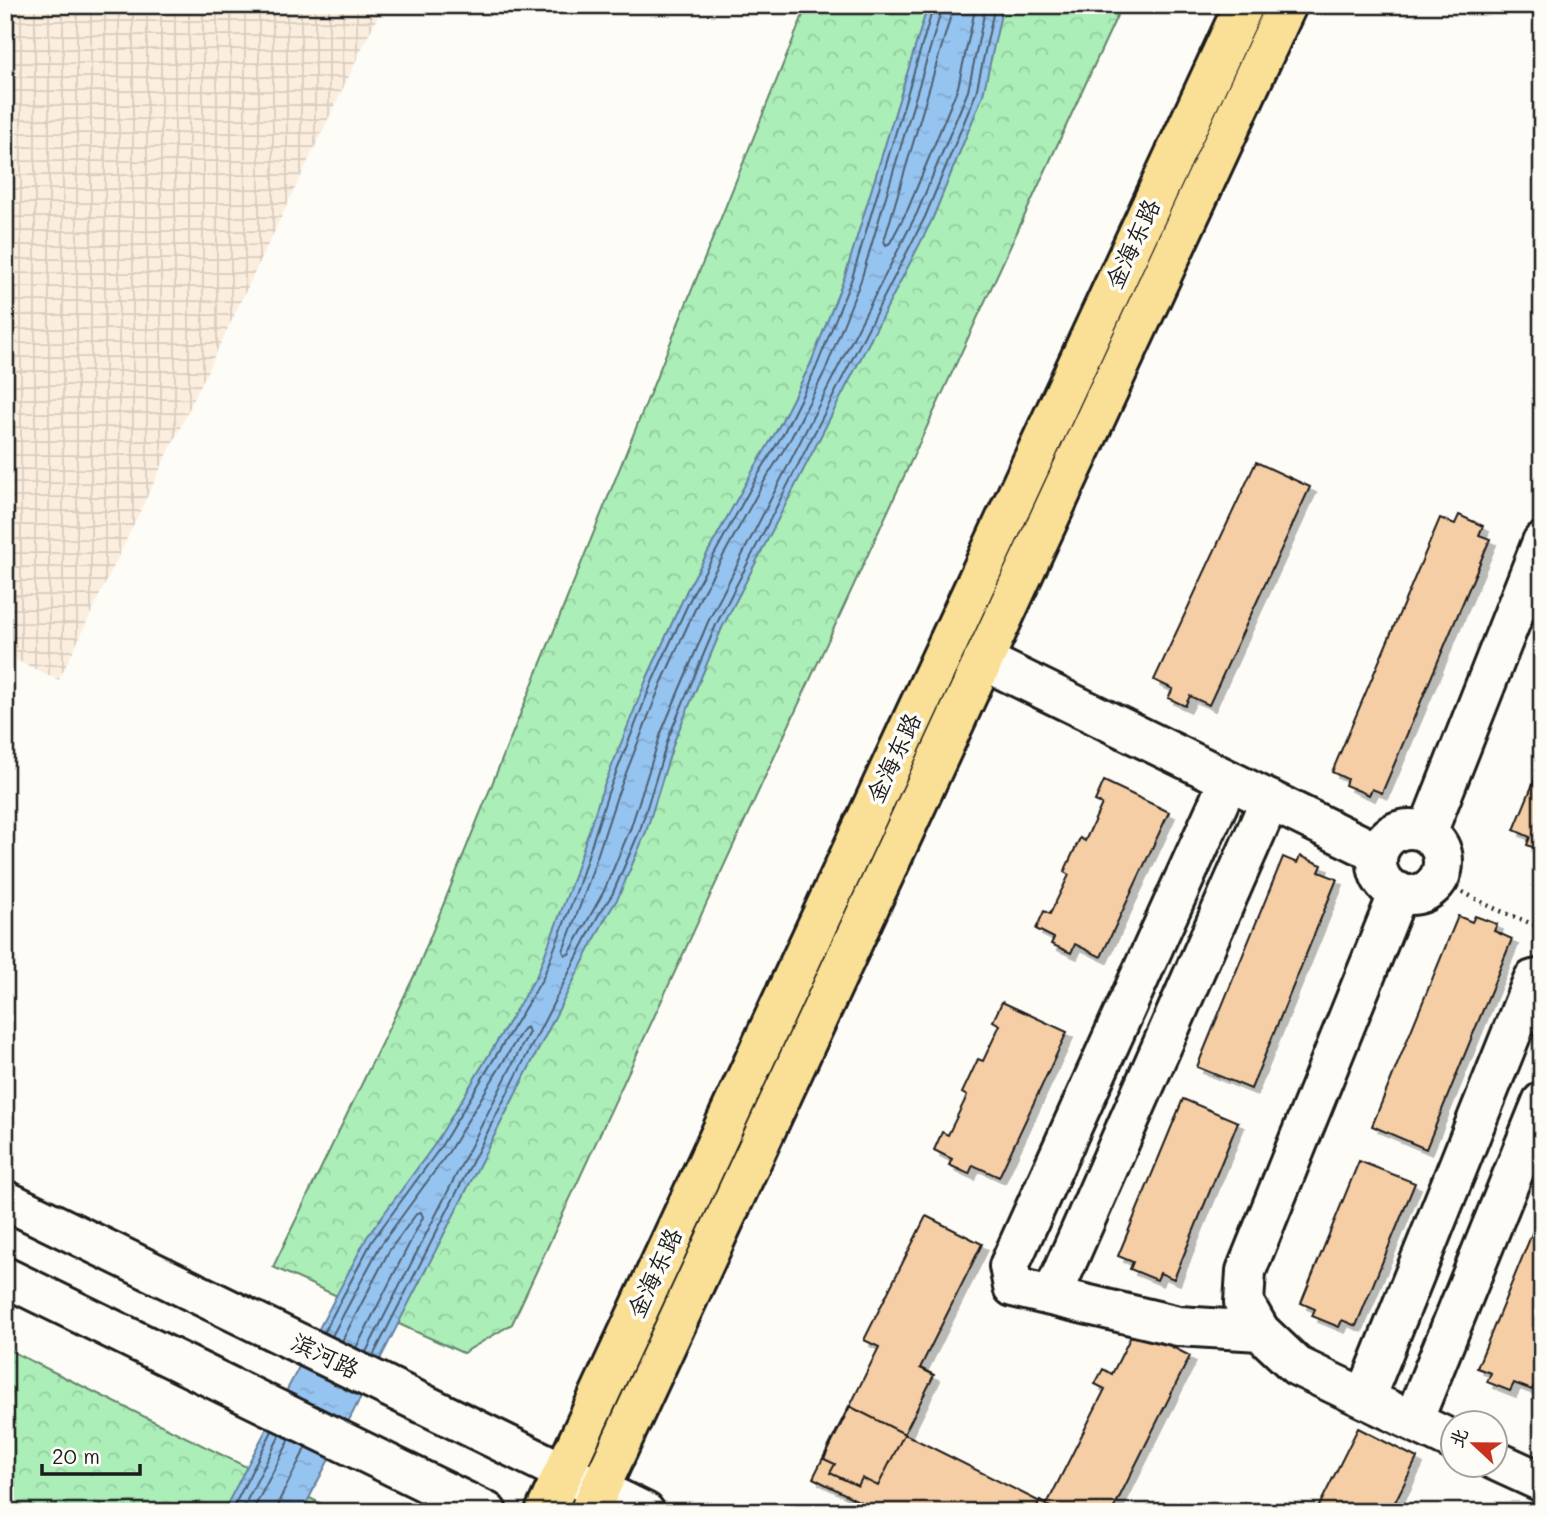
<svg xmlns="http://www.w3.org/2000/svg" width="1547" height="1517" viewBox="0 0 1547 1517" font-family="Mali,'LXGW WenKai TC',sans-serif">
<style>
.industrial{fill:url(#industrial-grid)}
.park{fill:url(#park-crowns);stroke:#64856a;stroke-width:2}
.water{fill:url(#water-ripples);stroke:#65819b;stroke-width:2}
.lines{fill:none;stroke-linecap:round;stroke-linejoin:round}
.shore{stroke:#4d5f71;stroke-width:2}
.building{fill:#f6cea5;stroke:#1c1c1c;stroke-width:2;filter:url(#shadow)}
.minor-casing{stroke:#1c1c1c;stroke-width:44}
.major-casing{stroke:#1c1c1c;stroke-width:44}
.path{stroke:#1c1c1c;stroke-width:4.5;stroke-dasharray:2 5;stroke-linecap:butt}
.minor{stroke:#fdfcf7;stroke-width:38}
.major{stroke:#fadf96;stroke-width:38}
.labels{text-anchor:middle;stroke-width:7;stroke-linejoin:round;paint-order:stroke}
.street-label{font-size:24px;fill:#1c1c1c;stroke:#fdfcf7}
</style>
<defs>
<pattern id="industrial-grid" width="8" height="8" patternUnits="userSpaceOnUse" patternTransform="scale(1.75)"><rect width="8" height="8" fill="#fbeede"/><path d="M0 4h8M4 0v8" fill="none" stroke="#d7ccbe"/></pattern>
<pattern id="park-crowns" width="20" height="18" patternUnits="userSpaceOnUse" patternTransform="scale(1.75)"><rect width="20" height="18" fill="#abeeb8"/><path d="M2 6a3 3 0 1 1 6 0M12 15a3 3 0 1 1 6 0" fill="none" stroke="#93cc9e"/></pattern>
<pattern id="water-ripples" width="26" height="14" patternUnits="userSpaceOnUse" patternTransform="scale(1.75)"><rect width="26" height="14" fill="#96c4f0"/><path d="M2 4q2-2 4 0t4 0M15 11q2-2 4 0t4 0" fill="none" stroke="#81a8cd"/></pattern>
<filter id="shadow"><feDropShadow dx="6" dy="6" stdDeviation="0" flood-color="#0004"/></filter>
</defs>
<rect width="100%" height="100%" fill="#fdfcf7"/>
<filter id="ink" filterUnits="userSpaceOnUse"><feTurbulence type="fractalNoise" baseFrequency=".0143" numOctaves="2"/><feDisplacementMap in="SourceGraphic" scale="14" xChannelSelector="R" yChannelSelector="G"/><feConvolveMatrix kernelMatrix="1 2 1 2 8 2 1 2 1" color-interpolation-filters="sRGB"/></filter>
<g filter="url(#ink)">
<path class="industrial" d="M5 5H383L59 680 5 655Z"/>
<path class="park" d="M807 5H1122L512 1324 463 1353 273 1267 416 972Z
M5 1348 338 1512H5Z"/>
<path class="water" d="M928 5H1003L983 95 932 220 722 628 675 739 646 832 618 898 605 919 302 1512H223L367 1237 435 1144 537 975 571 885 602 791 647 678 687 590 752 472 777 430 810 365 845 276Z"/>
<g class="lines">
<path class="shore" d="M943 5 861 280 825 371 791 438 765 480 701 596 661 684 617 796 586 890 563 951 565 955 569 954 604 891 631 827 661 733 708 622 917 213 968 91 986 5
M954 5 884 241 886 245 890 243 908 209 958 87 976 5
M324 1332 372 1241 440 1148 543 978 578 887 608 793 653 680 693 593 758 475 783 434 816 368 852 278 934 5
M332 1336 380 1246 448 1153 523 1029 527 1027 529 1032 366 1352
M342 1341 389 1251 417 1213 421 1212 423 1217 356 1348
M373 1356 598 916 612 895 640 830 669 736 716 625 925 217 976 93 995 5
M231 1512 272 1431
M241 1512 280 1435
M252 1512 290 1439
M277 1512 280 1499 306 1447"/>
</g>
<path class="building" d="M1256 462 1310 487 1209 705 1190 696 1185 706 1168 698 1173 689 1154 680Z
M1459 515 1483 526 1479 535 1490 539 1382 793 1372 789 1369 795 1345 785 1347 779 1332 772 1440 518 1455 524Z
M1542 762V851L1527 845 1530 837 1514 830Z
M1104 781 1169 812 1101 957 1075 944 1071 953 1051 944 1054 938 1036 929 1044 911 1050 914 1069 875 1064 872 1080 838 1085 841 1102 804 1095 801Z
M1300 856 1322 865 1319 872 1337 879 1251 1089 1197 1067 1283 857 1297 863Z
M1458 916 1472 922 1475 916 1497 924 1494 931 1512 939 1426 1149 1372 1126Z
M1002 1002 1067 1032 999 1177 973 1165 969 1174 949 1165 952 1159 934 1150 942 1132 948 1135 967 1096 962 1093 978 1059 983 1061 1000 1025 993 1021Z
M1183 1099 1238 1122 1174 1279 1160 1273 1157 1280 1130 1269 1133 1262 1118 1256Z
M1359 1161 1415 1183 1356 1326 1342 1320 1339 1327 1312 1316 1315 1309 1301 1303Z
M1542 1209V1365L1532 1390 1514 1383 1510 1391 1487 1382 1491 1373 1477 1368Z
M926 1216 982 1244 920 1368 934 1375 878 1486 862 1478 858 1486 830 1473 835 1464 824 1459 879 1347 864 1340Z
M1135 1328 1190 1356 1112 1512H1034L1040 1500 1047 1504 1105 1389 1095 1384 1103 1369 1112 1374Z
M849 1406 1060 1512H880L813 1478Z
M1358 1428 1417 1458 1390 1512H1316Z"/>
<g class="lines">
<g class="minor-casing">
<path id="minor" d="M983 660 1378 853
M1229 780 1009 1266 1013 1287 1178 1326 1260 1331
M1377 862a33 33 0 1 1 66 0a33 33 0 1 1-66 0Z
M1427 833 1542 542
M1399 892 1246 1271 1244 1303 1260 1331 1297 1366 1452 1440
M5 1200 645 1512
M5 1277 487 1512
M1052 1296 1270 800
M1365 1398 1533 980 1542 978
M1413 1421 1542 1102
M1494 1460 1542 1482"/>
</g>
<g class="major-casing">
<path id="major" d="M545 1512 1244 5
M589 1512 1287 5"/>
</g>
<path class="path" d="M1438 879 1491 907 1542 928"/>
<use href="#minor" class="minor"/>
<use href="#major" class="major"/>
</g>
</g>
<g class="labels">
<g class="street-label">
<text transform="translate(1133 244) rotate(-65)" y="8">金海东路</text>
<text transform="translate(894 758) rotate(-65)" y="8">金海东路</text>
<text transform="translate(655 1273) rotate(-65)" y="8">金海东路</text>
<text transform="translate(325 1356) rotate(26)" y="8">滨河路</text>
</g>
</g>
<rect width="1547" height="1517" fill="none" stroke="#fdfcf7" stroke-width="28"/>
<rect x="14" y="14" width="1519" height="1489" fill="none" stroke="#1c1c1c" stroke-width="2.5" filter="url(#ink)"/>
<g transform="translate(1474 1444) rotate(292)"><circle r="33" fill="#fdfcf7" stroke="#a3a29f" stroke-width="2"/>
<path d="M0-5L12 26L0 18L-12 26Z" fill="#c8321e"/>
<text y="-10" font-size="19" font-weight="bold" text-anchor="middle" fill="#1c1c1c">北</text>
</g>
<path d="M42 1464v10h98v-10" fill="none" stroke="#1c1c1c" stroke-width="3.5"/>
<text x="52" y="1464" font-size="21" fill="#1c1c1c" stroke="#fdfcf7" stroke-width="5" paint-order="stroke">20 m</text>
</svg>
